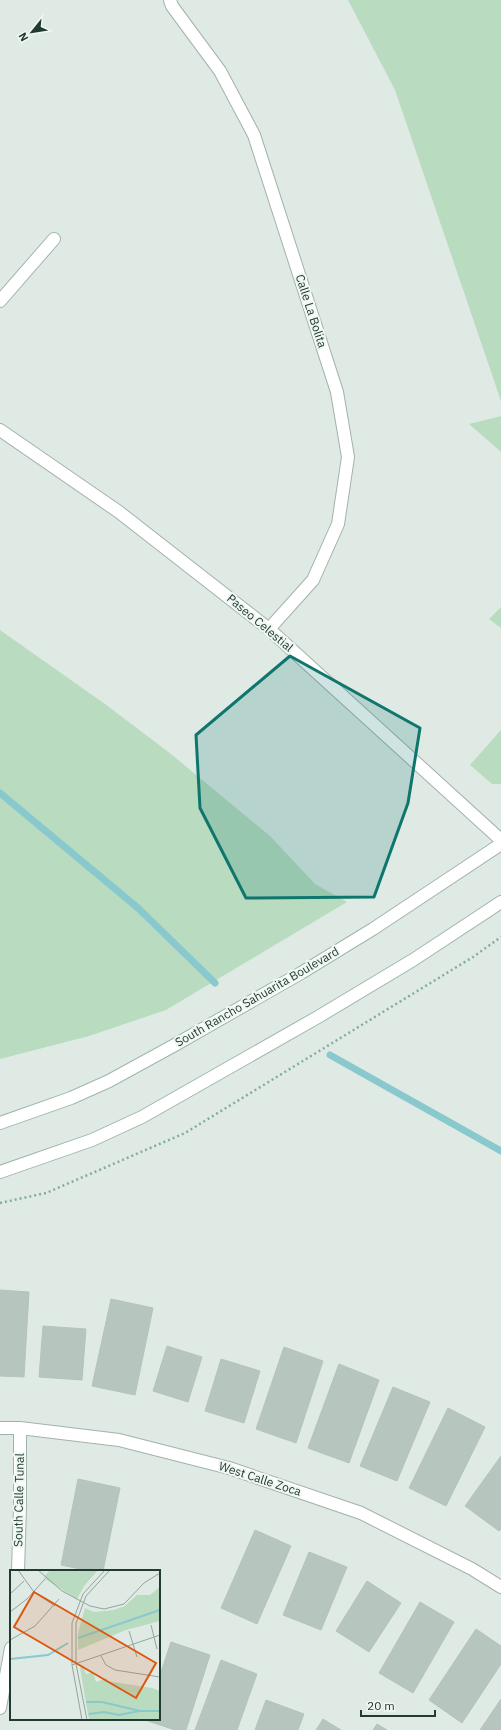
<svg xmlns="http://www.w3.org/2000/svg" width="501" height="1730" viewBox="0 0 501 1730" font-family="'IBM Plex Sans',sans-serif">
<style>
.green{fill:#b9dbc0}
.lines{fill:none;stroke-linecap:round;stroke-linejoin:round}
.stream{stroke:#89c9ce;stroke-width:7}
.building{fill:#b6c5be;stroke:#b3c4bb}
.street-casing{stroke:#a3b2ac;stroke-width:14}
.secondary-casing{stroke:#9fb6ac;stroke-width:14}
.path{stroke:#81ad9c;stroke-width:2.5;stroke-dasharray:2 3;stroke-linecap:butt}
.street{stroke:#fff;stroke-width:12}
.secondary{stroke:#fff;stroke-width:12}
.marked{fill:#0f766e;fill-opacity:0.2;stroke:#0f766e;stroke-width:3;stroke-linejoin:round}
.labels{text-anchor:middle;stroke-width:4;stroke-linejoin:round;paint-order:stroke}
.street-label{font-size:12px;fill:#213a32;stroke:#f0f7f3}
.inset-river{fill:none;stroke:#89c9ce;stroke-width:2}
.inset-road{fill:none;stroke:#94a49d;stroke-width:1}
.view{fill:#de570e;fill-opacity:0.15;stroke:#de570e;stroke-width:2}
.inset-edge{fill:none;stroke:#213a32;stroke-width:2}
</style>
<rect width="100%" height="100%" fill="#e0eae5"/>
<path class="green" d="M348 0H501V401L395 90Z
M501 416V452L469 424Z
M501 607V628L489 619Z
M0 630 105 704 171 754 270 836 315 884 347 902 166 1010 89 1036 0 1059Z
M501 730V784H492L470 765Z"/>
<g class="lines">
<path class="stream" d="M0 793 138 908 215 983
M330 1055 501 1151"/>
</g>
<path class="building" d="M0 1290 29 1292 24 1377 0 1376Z
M111 1299 153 1308 135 1395 92 1386Z
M43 1326 86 1329 82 1380 39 1377Z
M167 1346 202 1357 188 1402 153 1391Z
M284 1347 323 1361 296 1443 256 1429Z
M221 1359 260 1371 244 1423 205 1411Z
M339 1364 379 1380 349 1463 308 1448Z
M393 1387 430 1402 397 1481 360 1466Z
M448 1408 485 1427 446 1506 409 1488Z
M501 1456V1529L499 1531 465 1506Z
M78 1479 120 1488 103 1571H90L61 1565Z
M255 1530 291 1546 257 1624 221 1608Z
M309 1552 347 1567 321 1630 283 1615Z
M367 1581 401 1603 369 1652 336 1631Z
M420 1602 454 1622 413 1693 379 1673Z
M476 1629 501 1646V1664L462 1723 429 1700Z
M171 1642 210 1655 186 1730H175L145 1720 146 1719H159V1678Z
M221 1660 257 1674 237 1730H195Z
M501 1699V1730H480Z
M266 1700 304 1714 298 1730H255Z
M323 1719 341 1730H316Z
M377 1724 387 1730H373Z"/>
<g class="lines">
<g class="street-casing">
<path id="street" d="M170 0 172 6 220 71 254 135 337 392 348 457 338 524 313 580 269 629
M0 301 54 239
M0 430 119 512 269 629 501 840
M0 1428H20L119 1440 229 1468 361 1513 472 1569 501 1587
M18 1571 20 1506V1428
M0 1708 11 1648"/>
</g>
<g class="secondary-casing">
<path id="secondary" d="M0 1123 71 1098 109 1081 173 1046 301 973 373 929 501 844
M0 1172 92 1140 142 1117 318 1017 413 960 501 902"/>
</g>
<path class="path" d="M0 1203 46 1193 185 1133 473 957 501 937"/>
<use href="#street" class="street"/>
<use href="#secondary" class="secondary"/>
</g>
<path class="marked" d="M290 656 420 728 408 803 374 897 246 898 200 808 196 735Z"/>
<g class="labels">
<g class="street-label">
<text transform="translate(311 311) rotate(72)" y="4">Calle La Bolita</text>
<text transform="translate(260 623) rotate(40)" y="4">Paseo Celestial</text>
<text transform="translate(257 997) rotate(-30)" y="4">South Rancho Sahuarita Boulevard</text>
<text transform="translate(260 1479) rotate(18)" y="4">West Calle Zoca</text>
<text transform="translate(19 1500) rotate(-89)" y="4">South Calle Tunal</text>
</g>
</g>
<g transform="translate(10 1570)">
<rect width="150" height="150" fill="#e0eae5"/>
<path d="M40 0H88L74 16 67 29 35 9 34 7ZM150 17V51L116 60 68 80V63L75 38 84 42 104 40 115 36 127 25H140ZM73 95 76 104 83 102 86 112 97 108V111L142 118 150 121V150H79L70 98Z" fill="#b9dbc0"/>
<path class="inset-river" d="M68 68 150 40M0 89 38 85 58 73M76 132H92L130 141H150M79 144 94 142 109 145 129 141"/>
<path class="inset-road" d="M8 0 24 22 45 36M28 0 52 21 80 36 94 39 114 34 134 13 150 3M0 24 14 11M0 42 17 29 35 9M141 55 147 79M119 61 127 87M0 70 25 56 49 29M91 86 96 95 105 100 150 107M62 95 150 65M72 150 62 95V53L73 24 95 0M77 150 66 94V53L76 26 100 0"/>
<path class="view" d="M24 22 146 93 126 128 4 57Z"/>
<rect width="150" height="150" class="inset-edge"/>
</g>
<g transform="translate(32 32) rotate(240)" stroke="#f0f7f3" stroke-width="3" paint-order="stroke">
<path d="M0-3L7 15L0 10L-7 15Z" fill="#213a32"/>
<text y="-6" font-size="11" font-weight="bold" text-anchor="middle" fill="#213a32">N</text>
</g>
<path d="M361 1710v6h74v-6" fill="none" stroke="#213a32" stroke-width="2"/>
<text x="367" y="1710" font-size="12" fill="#213a32" stroke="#f0f7f3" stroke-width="3" paint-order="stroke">20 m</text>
</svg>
